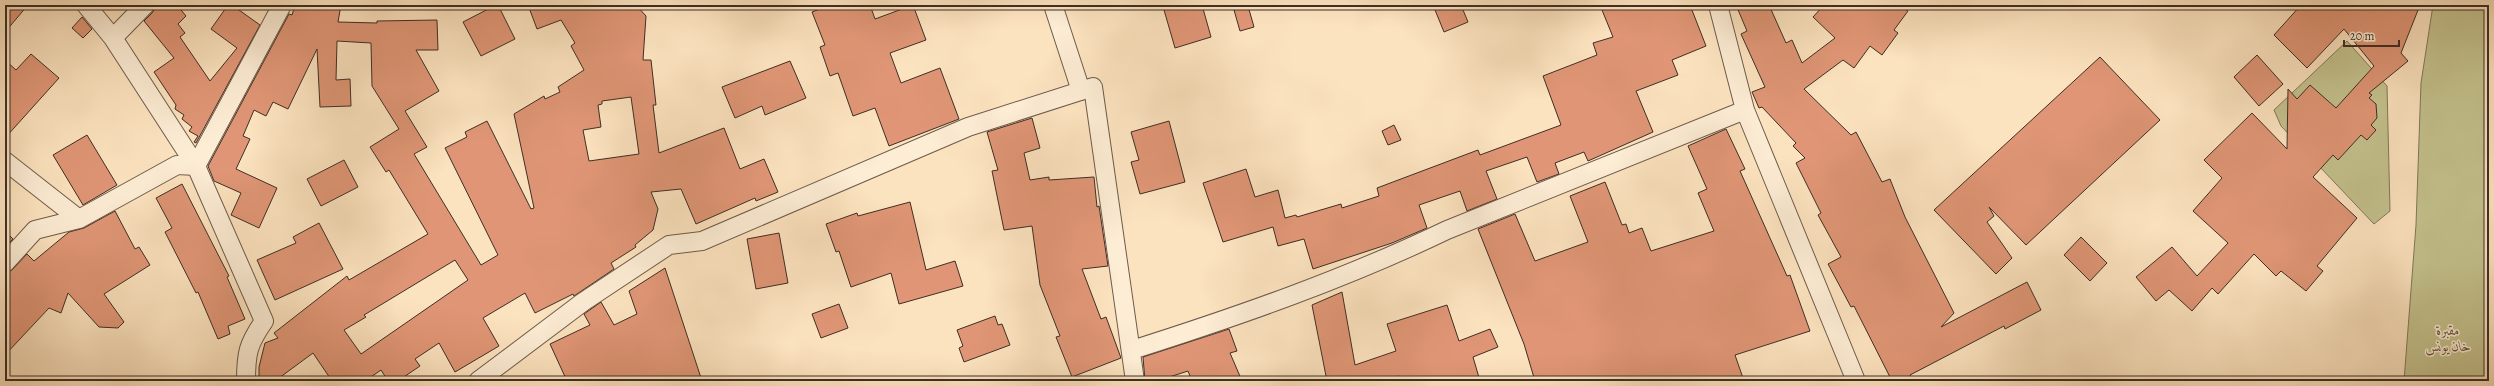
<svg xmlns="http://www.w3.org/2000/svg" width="2494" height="386" viewBox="0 0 2494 386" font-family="Alegreya,Amiri,serif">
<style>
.green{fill:#c4c28e;stroke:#81785a}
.building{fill:#e09676;stroke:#3e2e25;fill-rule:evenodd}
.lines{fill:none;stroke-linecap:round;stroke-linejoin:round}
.minor-casing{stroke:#6e5b4c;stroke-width:20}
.minor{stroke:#fdedd5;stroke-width:18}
.labels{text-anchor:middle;stroke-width:3;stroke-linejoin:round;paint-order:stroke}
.park-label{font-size:14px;font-style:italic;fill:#60533f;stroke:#fdedd5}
</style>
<rect width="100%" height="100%" fill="#fce3bf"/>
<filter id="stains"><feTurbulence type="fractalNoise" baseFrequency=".005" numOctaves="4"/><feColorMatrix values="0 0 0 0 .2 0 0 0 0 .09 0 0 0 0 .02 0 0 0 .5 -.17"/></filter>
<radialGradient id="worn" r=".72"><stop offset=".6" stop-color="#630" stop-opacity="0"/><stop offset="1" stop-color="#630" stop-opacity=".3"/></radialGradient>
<path class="green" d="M2433 5H2489V381H2404L2416 225 2421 83Z
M2347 41 2387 86 2390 211 2374 224 2281 126 2274 110Z"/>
<path class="building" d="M5 5H28L5 32Z
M155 5H177L186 16 178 24 185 33 180 37 210 81 237 48 211 29 228 5H232L260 25 196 143 194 142 198 136 189 131 192 127 182 119 184 115 175 109 176 105 154 72 174 58 144 21 153 12Z
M295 5H341L338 22 377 23V21L437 20 438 50H416L439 91 405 111 427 147 414 154 481 265 498 255 445 148 467 137 465 132 487 121 531 209 534 208 514 114 544 96 545 99 560 92 558 87 584 70 571 46 575 43 561 20 537 29 528 5H636L646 16 643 60H651L656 105H653L659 153 724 128 740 169 764 159 778 192 756 201 755 198 696 224 681 189 651 192 658 209 653 230 635 245 636 247 611 263 614 269 574 296 573 294 535 313 525 293 483 318 499 346 455 372 439 343 415 359 420 366 398 381H388L381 370 365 381H332L313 353 275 381H259V367L265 343 278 338 274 333 347 276 349 280 428 234 389 170 386 172 370 147 399 129 372 86 371 43 337 41 336 80 350 79 351 106 320 107 317 49 288 109 273 102 266 116 254 110 243 136 250 139 236 169 277 188 259 228 231 215 241 193 214 181 208 166 289 14 292 15ZM631 97 639 154 589 161 583 130 601 127 598 105 602 104V101ZM455 260 468 280 361 354 344 330 366 317 364 315Z
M496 5H498L515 39 481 56 463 22Z
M830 5H870L875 19 913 5 926 40 890 53 901 83 940 68 959 119 889 146 875 108 853 116 838 73 830 76 820 47 825 45 812 12Z
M1179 5H1202L1211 37 1175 48 1164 10Z
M1433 5H1461L1468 22 1444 32Z
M1600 5H1690L1706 46 1672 60 1678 75 1636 91 1653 132 1588 161 1584 152 1555 163 1559 174 1537 182 1527 157 1486 171 1497 199 1467 211 1460 191 1419 205 1427 228 1392 243 1313 269 1304 239 1278 246 1273 227 1223 242 1203 183 1246 169 1255 197 1278 190 1285 218 1296 215 1297 217 1341 204 1342 208 1379 196 1377 188 1478 150 1480 155 1561 125 1543 76 1597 55 1593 43 1613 37Z
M1736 5H1769L1786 43 1792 40 1802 63 1835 38 1813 17 1824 5H1899L1908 11 1894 30 1898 33 1882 55 1870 46 1854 68 1843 60 1804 89 1851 135 1856 132 1882 182 1890 179 1905 217 1954 313 1941 327 2027 282 2041 310 2005 329 2004 326 1910 375 1913 381H1892L1854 306 1851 307 1828 264 1841 257 1818 215 1821 213 1796 163 1805 158 1793 146 1796 143 1762 107 1759 108 1752 92 1765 87 1741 34 1747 31Z
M2301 5H2420L2401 53 2408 61 2369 93 2372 95 2369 98 2376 104 2377 118 2371 125 2376 130 2367 140 2361 135 2338 160 2333 155 2313 177 2357 218 2317 266 2323 271 2306 291 2281 271 2276 276 2254 254 2218 294 2212 288 2192 311 2169 290 2156 301 2136 277 2172 247 2197 276 2228 243 2193 211 2222 178 2204 160 2252 113 2287 149 2288 89 2297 99 2310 85 2336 108 2374 66 2344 29 2307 68 2274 35Z
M1248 6 1254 27 1240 31 1234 10Z
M82 17 92 29 83 38 72 28Z
M31 54 59 78 5 138V60L16 70Z
M2257 55 2283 84 2259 106 2234 77Z
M2100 57 2160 120 2026 245 1989 207 1994 216 1987 222 2012 258 1996 274 1934 210Z
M790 61 806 98 765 115 762 106 735 118 722 87Z
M1032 118 1040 148 1024 153 1030 180 1049 177V180L1094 177 1097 207 1099 206 1108 266 1082 269 1101 319 1106 317 1121 358 1072 377 1056 337 1060 336 1040 285 1032 226 1004 230 992 171 998 170 987 132Z
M1169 121 1185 182 1140 194 1131 162 1139 160 1131 132Z
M1394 125 1401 140 1388 145 1382 131Z
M1726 129 1745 169 1740 171 1787 276 1790 275 1810 331 1735 355 1744 381H1535L1524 344 1478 229 1515 214 1535 261 1588 242 1570 196 1605 182 1622 225 1626 224 1629 233 1642 228 1651 251 1714 231 1698 193 1707 189 1688 146Z
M87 135 117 185 83 205 53 155Z
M344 160 358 187 321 206 307 179Z
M182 184 229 276 227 277 245 319 228 326 230 334 218 339 198 292 196 293 165 232 172 228 156 198Z
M910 202 926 270 955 261 963 286 899 304 891 273 851 287 839 251 836 252 826 224 857 213 858 216Z
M115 211 135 249 139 247 150 265 104 294 124 322 118 328 99 327 68 293 61 313 49 308 5 355V273L12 270 27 254 34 261 69 232 84 228Z
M319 223 343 269 275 300 257 260 296 243 293 237Z
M5 231 13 239 5 247Z
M779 233 788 283 756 289 747 239Z
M2081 237 2107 263 2090 281 2064 255Z
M665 268 702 381H567L550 344 590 325 584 314 601 302 614 325 637 314 629 291Z
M1342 292 1355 365 1396 351 1387 324 1447 305 1459 341 1490 329 1498 347 1473 357 1480 381H1401L1399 376 1383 381H1327L1312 305Z
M839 304 848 328 821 338 812 314Z
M995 316 998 325 1002 324 1010 345 964 362 959 348 963 346 957 330Z
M1229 329 1237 351 1230 353 1242 381H1192L1188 371 1157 381H1145L1143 357Z"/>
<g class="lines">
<g class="minor-casing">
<path id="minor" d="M86 5 113 38 196 166 264 321C248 344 246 353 246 381
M1053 5 1081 91
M1718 5 1745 110 1856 381
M113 38 145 5
M5 161 79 219
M5 263 35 230 79 219 177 165 196 166 282 5
M1132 350C1239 316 1345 279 1447 230L1745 110
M478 381 583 302 669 245 702 241 968 127 1093 87 1135 381"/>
</g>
<use href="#minor" class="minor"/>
</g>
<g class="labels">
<g class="park-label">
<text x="2448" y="335">مقبرة<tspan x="2448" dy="16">خان يونس</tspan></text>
</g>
</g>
<rect width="2494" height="386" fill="none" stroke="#fce3bf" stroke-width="20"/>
<rect x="6" y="6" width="2482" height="374" fill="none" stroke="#3e2e25" stroke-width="2"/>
<rect x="10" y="10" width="2474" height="366" fill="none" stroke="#3e2e25"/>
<path d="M2344 40v6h55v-6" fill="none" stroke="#3e2e25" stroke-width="2"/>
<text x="2350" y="40" font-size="12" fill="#3e2e25" stroke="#fdedd5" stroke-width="3" paint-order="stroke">20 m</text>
<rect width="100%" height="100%" filter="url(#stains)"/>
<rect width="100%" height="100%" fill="url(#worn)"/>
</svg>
